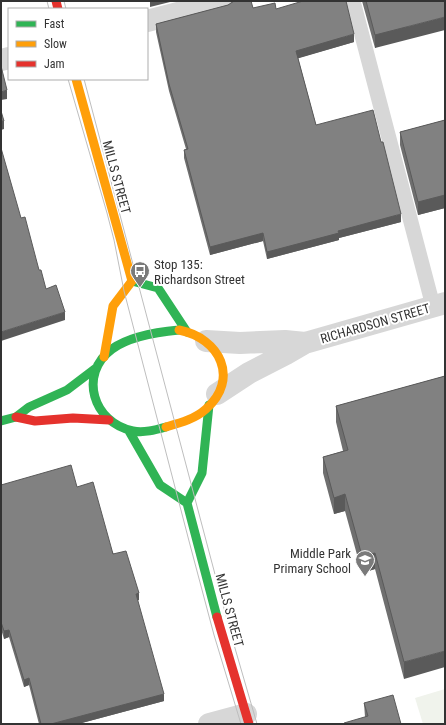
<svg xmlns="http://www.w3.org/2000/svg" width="446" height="725" viewBox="0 0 446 725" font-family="'Roboto Condensed',sans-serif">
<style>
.garden{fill:#f0f3ec}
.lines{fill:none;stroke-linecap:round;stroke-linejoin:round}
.lane{stroke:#d7d7d7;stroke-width:15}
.street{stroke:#d7d7d7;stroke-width:22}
.fast{stroke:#30b455;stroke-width:9}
.slow{stroke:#ff9f0a;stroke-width:9}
.jam{stroke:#e5322d;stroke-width:9}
.tram{stroke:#bebebe;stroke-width:1}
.wall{fill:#6f6f6f}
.shaded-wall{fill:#5a5a5a}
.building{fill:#818181;stroke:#5a5a5a}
.labels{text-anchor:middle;stroke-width:4;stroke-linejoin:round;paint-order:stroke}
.street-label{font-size:13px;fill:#333;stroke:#fff}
.poi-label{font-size:13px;fill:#333;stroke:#fff;text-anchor:start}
</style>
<rect width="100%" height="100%" fill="#fff"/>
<path class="garden" d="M445 689V724H423L415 698Z"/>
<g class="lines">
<path class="lane" d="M353 1 433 306"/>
<path class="street" d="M147 21 224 1
M1 60 9 58
M206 341 240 343 285 341 305 343
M217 394 249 373 286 354 305 343 445 303
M209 724 246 714"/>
<path class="fast" d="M132 281 158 288 187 332
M1 421 16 417 29 407 67 390 96 368
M166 427C155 430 144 433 133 431 93 423 78 374 112 349 130 336 157 332 179 330
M129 431 160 485 187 503 217 617
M187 503 202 473 209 405"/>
<path class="slow" d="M76 79 132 281
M104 357 113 306 132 281
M166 427C180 423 195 419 206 409 240 379 220 338 179 330"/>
<path class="jam" d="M56 1 58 9
M16 417 35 421 73 418 109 420
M217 617 249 724"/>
<path class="tram" d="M47 1 49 9
M64 1 66 9
M68 79 107 213 114 240 124 291 189 541 214 635 241 724
M84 79 230 631 257 724"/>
</g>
<path class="wall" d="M362 1H445L375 48Z
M233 2 253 8 276 9 354 42 298 58 316 125 401 222 339 238V240L267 259 263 241 210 255 184 158V150L186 149 169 91 156 32V24L228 5Z
M445 120V208L418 215 400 145V132Z
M445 376 404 679 375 569 362 573 345 511 334 514 323 473V457L343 451 336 422V406Z
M1 485 77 487 139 600H137L164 701 78 724H39L29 685 24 687 9 637 4 639 1 629Z
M364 703 401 724 365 717Z"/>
<path class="shaded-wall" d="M150 1H174L150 7Z
M445 17V30L375 48V35Z
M354 34V42L296 59V51Z
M7 90V99L1 100V92Z
M1 121H4V129L1 130Z
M445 195V208L418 215V202Z
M401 214V222L339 238V240L267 259V252L338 231Z
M263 233V241L210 255V247Z
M65 312V320L1 341V332Z
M345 494V511L334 514V498Z
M375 553V569L362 573V556Z
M139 593V600L136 601V594Z
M9 630V637L4 639V631Z
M445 651V667L404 679V662Z
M29 678V685L24 687V680Z
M164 694V701L78 724H51Z"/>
<path class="building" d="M234 1H251L253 8 275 3 276 9 303 1H346L354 34 296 51 316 125 373 110 381 142H383L401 214 338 231 339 233 267 252 263 233 210 247 184 150 188 149 169 84 156 24 228 5Z
M366 1H445V17L375 35Z
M1 66 7 90 1 92Z
M1 111 4 121H1Z
M445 120V195L418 202 400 132Z
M1 148 21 218 25 217 39 270H41L46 289 56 285 65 312 1 332Z
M445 376V651L404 662 375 553 362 556 345 494 334 498 323 457 348 450 336 406Z
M71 465 77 487 93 482 113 554 126 551 139 593 136 594 164 694 51 724H41L29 678 24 680 9 630 4 631 1 622V485Z
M393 695 401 724H344V723L368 716 364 703Z"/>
<defs>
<g id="bus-pin" transform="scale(1)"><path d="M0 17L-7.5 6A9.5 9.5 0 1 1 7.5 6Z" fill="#7a7a7a" stroke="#fff"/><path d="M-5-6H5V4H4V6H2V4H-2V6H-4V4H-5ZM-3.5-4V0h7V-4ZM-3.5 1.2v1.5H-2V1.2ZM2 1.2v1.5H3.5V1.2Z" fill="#fff"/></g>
<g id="school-pin" transform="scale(1)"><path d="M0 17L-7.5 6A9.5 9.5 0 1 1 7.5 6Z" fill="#7a7a7a" stroke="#fff"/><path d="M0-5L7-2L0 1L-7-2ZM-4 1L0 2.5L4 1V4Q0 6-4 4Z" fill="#fff"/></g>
</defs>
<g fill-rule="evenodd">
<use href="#bus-pin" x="140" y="271"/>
<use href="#school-pin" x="365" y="560"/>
</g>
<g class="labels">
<g class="street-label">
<text transform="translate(117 177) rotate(75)" y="5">MILLS STREET</text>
<text transform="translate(375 323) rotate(-16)" y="5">RICHARDSON STREET</text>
<text transform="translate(230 610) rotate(75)" y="5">MILLS STREET</text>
</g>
<g class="poi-label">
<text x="154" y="269">Stop 135:<tspan x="154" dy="15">Richardson Street</tspan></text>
<text x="351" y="558" text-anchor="end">Middle Park<tspan x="351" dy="15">Primary School</tspan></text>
</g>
</g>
<rect width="446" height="725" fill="none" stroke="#333333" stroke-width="4"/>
<rect x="8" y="8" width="140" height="72" fill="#ffffff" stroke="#adadad"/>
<rect x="16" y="21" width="20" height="6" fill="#30b455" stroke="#adadad"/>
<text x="44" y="28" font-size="12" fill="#333333">Fast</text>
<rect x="16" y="41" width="20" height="6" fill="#ff9f0a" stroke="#adadad"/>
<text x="44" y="48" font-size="12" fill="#333333">Slow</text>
<rect x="16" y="61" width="20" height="6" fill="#e5322d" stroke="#adadad"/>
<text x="44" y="68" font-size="12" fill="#333333">Jam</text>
</svg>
